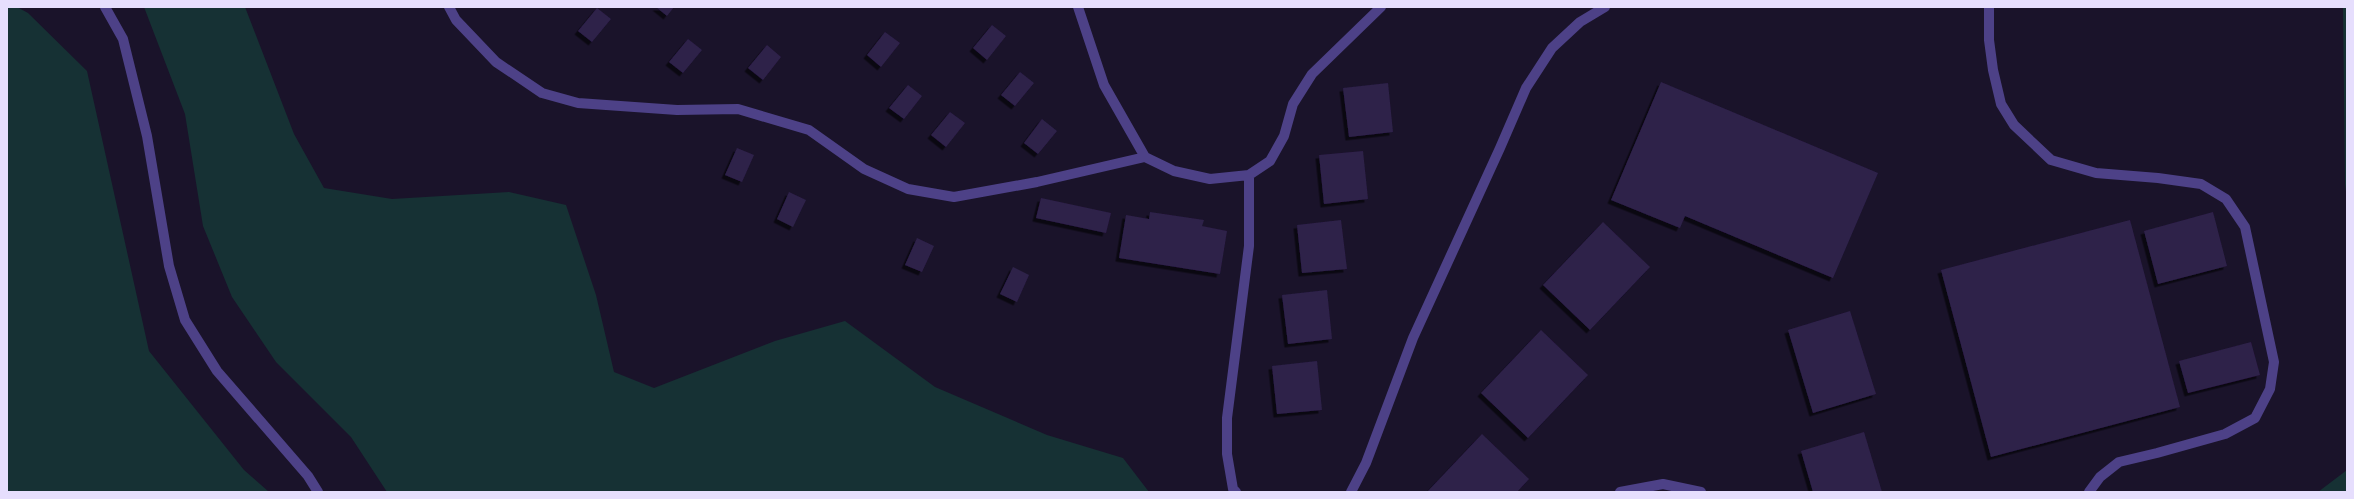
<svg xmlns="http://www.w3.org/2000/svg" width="2354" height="499" viewBox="0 0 2354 499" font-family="'DM Sans',sans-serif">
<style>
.green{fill:#163134}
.building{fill:#2e204a;filter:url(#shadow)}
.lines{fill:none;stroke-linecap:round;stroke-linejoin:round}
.lane{stroke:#4d4187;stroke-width:10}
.street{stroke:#4d4187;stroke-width:10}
</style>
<defs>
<filter id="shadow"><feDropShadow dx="-3.5" dy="3.5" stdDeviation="0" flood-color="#0009"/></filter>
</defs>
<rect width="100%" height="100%" fill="#1a132a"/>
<path class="green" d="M7 7H17L28 13 87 71 149 351 244 470 269 492H7Z
M144 7H245L294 134 324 188 392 199 509 192 566 205 596 295 614 372 654 388 775 341 845 321 935 387 1047 435 1123 458 1149 492H387L351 437 276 362 232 297 203 226 185 114Z
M2343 7H2347V200L2345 184Z
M2347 470V492H2318Z"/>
<path class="building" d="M656 7H674L667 16Z
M597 8 611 19 592 42 578 31Z
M992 25 1006 36 987 60 973 48Z
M885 32 900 43 881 67 867 55Z
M688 39 702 50 683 73 669 62Z
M767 45 781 57 763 80 748 68Z
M1020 72 1034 83 1015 106 1001 95Z
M1661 82 1878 173 1833 278 1685 216 1680 228 1611 200Z
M1388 83 1393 132 1349 137 1343 88Z
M908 85 922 96 904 119 889 108Z
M950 112 965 123 946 147 931 135Z
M1042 119 1057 131 1038 154 1024 143Z
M737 148 754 155 742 182 725 175Z
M1363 151 1368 199 1324 204 1319 155Z
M789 192 806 200 793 227 777 219Z
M1041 198 1111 213 1106 233 1036 218Z
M1150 212 1204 220 1202 226 1227 231 1220 274 1119 258 1126 215 1149 219Z
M2213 212 2227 266 2158 284 2144 231Z
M1341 220 1347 269 1302 273 1297 225Z
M2130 220 2180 407 1991 457 1941 270Z
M1603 222 1650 267 1590 330 1543 285Z
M917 238 934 246 922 272 905 265Z
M1013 267 1029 275 1017 302 1000 294Z
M1327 290 1332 339 1288 344 1282 295Z
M1850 311 1876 394 1813 413 1788 330Z
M1541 330 1588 375 1528 438 1481 393Z
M2251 342 2260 375 2188 393 2179 361Z
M1317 361 1322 410 1277 414 1272 366Z
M1864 432 1882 492H1813L1801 451Z
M1482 434 1529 479 1517 492H1427Z"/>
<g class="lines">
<path class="lane" d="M105 7 123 39 147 136 169 266 185 320 217 371 308 476 318 492
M449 7 456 20 496 62 542 93 578 103 677 110 738 109 809 130 864 169 908 189 954 197 1037 182 1145 157
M1078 7 1104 85 1145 157 1174 171 1210 179 1249 175 1270 161 1284 136 1293 104 1312 74 1381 7
M1236 492 1233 489 1227 454V418L1249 246V175
M1351 492 1366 463 1413 338 1500 148 1526 88 1552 48 1580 22 1605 7"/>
<path class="street" d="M1989 7V40L1993 70 2001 104 2014 125 2051 160 2096 173 2158 178 2201 184 2226 199 2245 227 2274 362 2270 389 2255 418 2225 434 2157 453 2119 462 2100 477 2089 492
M1620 492 1663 484 1701 492"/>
</g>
<rect width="2354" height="499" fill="none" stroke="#e6defd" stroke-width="16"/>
</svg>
